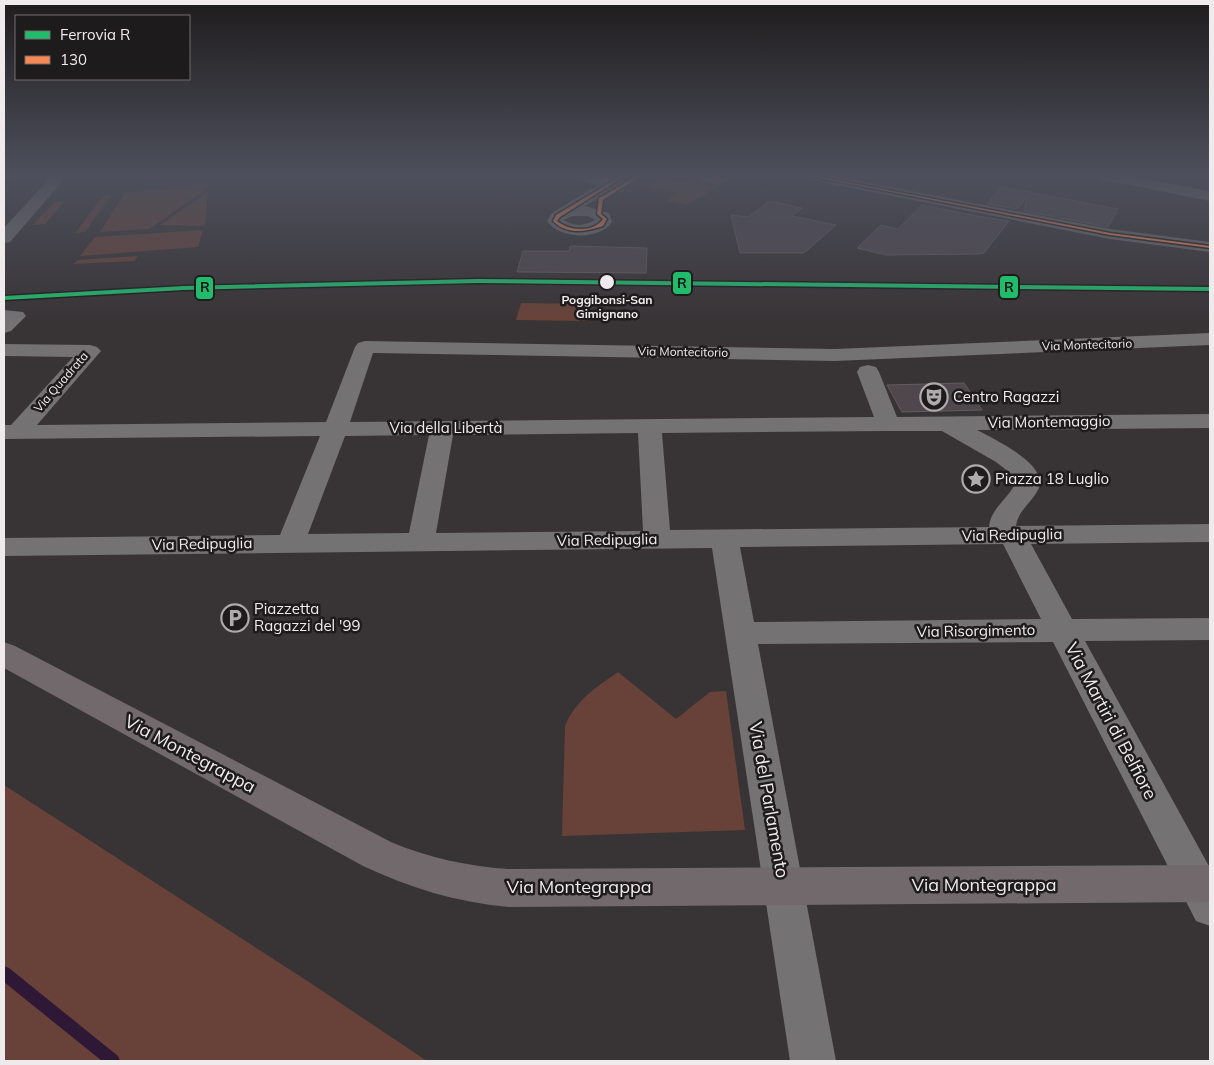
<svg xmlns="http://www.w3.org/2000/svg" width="1214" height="1065" viewBox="0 0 1214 1065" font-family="Mulish,sans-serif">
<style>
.green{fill:#684238}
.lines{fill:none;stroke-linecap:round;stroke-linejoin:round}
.stream{fill:#2f1836;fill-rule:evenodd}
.building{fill:#50474d;stroke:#615d5f}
.minor{fill:#747273;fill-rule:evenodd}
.major{fill:#71696b;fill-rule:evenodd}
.bus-1-casing{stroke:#1e1b1c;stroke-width:3}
.bus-1{fill:#f88751;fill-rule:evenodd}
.rail-1-casing{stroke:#1e1b1c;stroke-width:3}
.rail-1{fill:#20bc6c;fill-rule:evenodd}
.stop-dot{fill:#efebec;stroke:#1e1b1c;stroke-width:2}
.labels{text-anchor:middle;stroke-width:5;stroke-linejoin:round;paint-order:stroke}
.far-stop-label{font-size:12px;font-weight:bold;fill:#efebec;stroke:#1e1b1c}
.far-street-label{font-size:12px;fill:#efebec;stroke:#1e1b1c}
.poi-label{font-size:15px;fill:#efebec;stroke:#1e1b1c;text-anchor:start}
.street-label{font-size:15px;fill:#efebec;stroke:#1e1b1c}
.near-street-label{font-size:18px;fill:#efebec;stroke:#1e1b1c}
.line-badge{stroke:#1e1b1c;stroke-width:2}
.pale-badge-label{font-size:14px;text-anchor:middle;font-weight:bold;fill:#111}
</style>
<rect width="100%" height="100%" fill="#383335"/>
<path class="green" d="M670 176H718L730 178 719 186 698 181V178L668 177Z
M659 181 694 183 715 188 687 205 667 201 677 193 649 187Z
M208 184V188L149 229 100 232 125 193Z
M208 192 205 226 160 225Z
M112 195 85 232 75 233 103 196Z
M65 201 45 224 32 225 55 202Z
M203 230 198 247 80 256 95 237Z
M137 256 135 261 73 264 78 260Z
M521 303 592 304 590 321 516 320Z
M618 672 676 719 710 692 726 691 745 830 562 836 565 726C576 700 595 688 618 672Z
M4 785 312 984 427 1061H4Z"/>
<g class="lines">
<path class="stream" d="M4 966 9 968 118 1056 120 1061H102L4 982Z"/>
</g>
<path class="building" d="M1001 187 1028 192 1118 209 1108 227 1024 211 1027 197 1017 209 987 204Z
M770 201 802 208 792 216 836 225 804 253H740L731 215 748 217Z
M922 205 977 216 1009 221 984 253 978 254 886 255 857 248 881 225 898 229Z
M570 246 647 248 646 273 517 272 523 251H569Z
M964 383 982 410 902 412 887 385Z"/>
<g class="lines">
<path class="minor" d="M4 176H19L17 179 4 180Z
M52 176H67L10 242 4 243V228Z
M572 176H598L609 178 613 176H630L623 182 627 186 623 191 618 193 611 190 585 206 609 213 612 222C599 241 559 239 547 221L552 213 598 185 574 179ZM572 216H588L595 220C585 226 574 227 564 220Z
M1098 176H1127L1210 191V201L1100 179Z
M4 310 23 312 26 316 11 331 4 333Z
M1210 333V345L835 361 373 353 350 422 874 417 857 372 860 367 868 365 876 367 879 372 897 417 1210 414V428L977 430C994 439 1052 466 1038 490 1031 503 1018 511 1016 526L1210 524V542L1031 544 1072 619 1210 618V640L1085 641 1210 868V926L1196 921 1053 642 758 644 836 1061H790L712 548 4 556V538L280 535 320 436 4 439V425H11L73 357 4 356V344L90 345 97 347 101 351 37 425 326 422 355 347 358 343 365 341 835 349ZM888 431H942L996 462 1014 476 1015 484C1007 500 991 508 989 527L670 530 662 433ZM638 433 643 531 436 533 453 435ZM429 435 409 533 308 534 345 436ZM1003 544 1041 619 754 622 740 547Z"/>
<path class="major" d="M804 176H833L1110 229 1210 242V252L1110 239 811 180 806 179Z
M4 642 15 646 391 842C429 858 467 866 508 869L1210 865V902L508 907C456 902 410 888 363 866L4 668Z"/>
<g class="bus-1-casing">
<path id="bus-1" d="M621 176H625L560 217 557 221C569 231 593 233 603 219L597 214 599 198 637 176H641L603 200 601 214 607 219 603 226C585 232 567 235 553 221L556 215Z
M809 176H816L1110 233 1210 246V248L1110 235Z"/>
</g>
<use href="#bus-1" class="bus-1"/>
<g class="rail-1-casing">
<path id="rail-1" d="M477 279 1210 287V291L477 283 184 290 4 300V296L184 286Z"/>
</g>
<use href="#rail-1" class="rail-1"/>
</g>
<linearGradient id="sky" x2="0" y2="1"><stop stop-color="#1f1c1d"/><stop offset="0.54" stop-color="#4d505c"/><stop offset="1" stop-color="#4d505c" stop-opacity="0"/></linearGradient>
<rect width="1214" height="325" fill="url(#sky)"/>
<defs>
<g id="theatre-ring" transform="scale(1.4375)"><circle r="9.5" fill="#1e1b1c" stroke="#afabac" stroke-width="1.5"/><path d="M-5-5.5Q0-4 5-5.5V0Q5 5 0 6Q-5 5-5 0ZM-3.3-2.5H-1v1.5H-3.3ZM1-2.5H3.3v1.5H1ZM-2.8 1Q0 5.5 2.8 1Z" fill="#afabac"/></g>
<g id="sight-ring" transform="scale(1.4375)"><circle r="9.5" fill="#1e1b1c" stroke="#afabac" stroke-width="1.5"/><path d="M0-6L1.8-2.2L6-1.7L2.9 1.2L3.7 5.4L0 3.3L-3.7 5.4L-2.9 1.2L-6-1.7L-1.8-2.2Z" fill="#afabac"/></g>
<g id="parking-ring" transform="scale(1.4375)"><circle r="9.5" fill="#1e1b1c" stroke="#afabac" stroke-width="1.5"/><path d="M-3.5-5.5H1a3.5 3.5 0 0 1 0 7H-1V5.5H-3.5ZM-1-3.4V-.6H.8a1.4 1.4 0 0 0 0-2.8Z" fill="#afabac"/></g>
</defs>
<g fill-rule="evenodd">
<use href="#theatre-ring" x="934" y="397"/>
<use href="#sight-ring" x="976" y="479"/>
<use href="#parking-ring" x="235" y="618"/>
</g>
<circle class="stop-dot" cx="607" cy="282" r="8"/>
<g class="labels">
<g class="far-stop-label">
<text x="607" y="304">Poggibonsi-San<tspan x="607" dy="14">Gimignano</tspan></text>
</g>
<g class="far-street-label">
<text transform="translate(1087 345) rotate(-2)" y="4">Via Montecitorio</text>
<text transform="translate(683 352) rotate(1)" y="4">Via Montecitorio</text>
<text transform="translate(61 382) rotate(-49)" y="4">Via Quadrata</text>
</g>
<g class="poi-label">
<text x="953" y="402">Centro Ragazzi</text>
<text x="995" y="484">Piazza 18 Luglio</text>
<text x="254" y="614">Piazzetta<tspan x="254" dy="17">Ragazzi del '99</tspan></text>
</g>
<g class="street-label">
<text transform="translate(1049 422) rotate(-1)" y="5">Via Montemaggio</text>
<text x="446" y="433">Via della Libertà</text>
<text transform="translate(1012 535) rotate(-1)" y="5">Via Redipuglia</text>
<text transform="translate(607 540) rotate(-1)" y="5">Via Redipuglia</text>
<text transform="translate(202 544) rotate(-1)" y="5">Via Redipuglia</text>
<text transform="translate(976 631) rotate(-1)" y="5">Via Risorgimento</text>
</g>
<g class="near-street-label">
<text transform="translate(1111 721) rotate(62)" y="6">Via Martiri di Belfiore</text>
<text transform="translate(190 754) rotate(28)" y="6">Via Montegrappa</text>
<text transform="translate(769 800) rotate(80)" y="6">Via del Parlamento</text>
<text x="984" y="891">Via Montegrappa</text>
<text x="579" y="893">Via Montegrappa</text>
</g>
</g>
<g class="line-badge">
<rect x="672" y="271" width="20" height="24" rx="5" fill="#20bc6c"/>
<rect x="999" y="275" width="20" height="24" rx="5" fill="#20bc6c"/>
<rect x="195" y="276" width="19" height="24" rx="5" fill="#20bc6c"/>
</g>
<g class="pale-badge-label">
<text x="682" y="288">R</text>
<text x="1009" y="292">R</text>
<text x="205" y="292">R</text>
</g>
<rect width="1214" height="1065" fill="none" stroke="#efebec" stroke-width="10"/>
<rect x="15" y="15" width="175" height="65" fill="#1e1b1c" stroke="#726e6f"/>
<rect x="25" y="31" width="25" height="8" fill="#20bc6c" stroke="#726e6f"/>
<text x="60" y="40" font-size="15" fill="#efebec">Ferrovia R</text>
<rect x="25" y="56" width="25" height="8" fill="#f88751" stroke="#726e6f"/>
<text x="60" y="65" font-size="15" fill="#efebec">130</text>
</svg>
